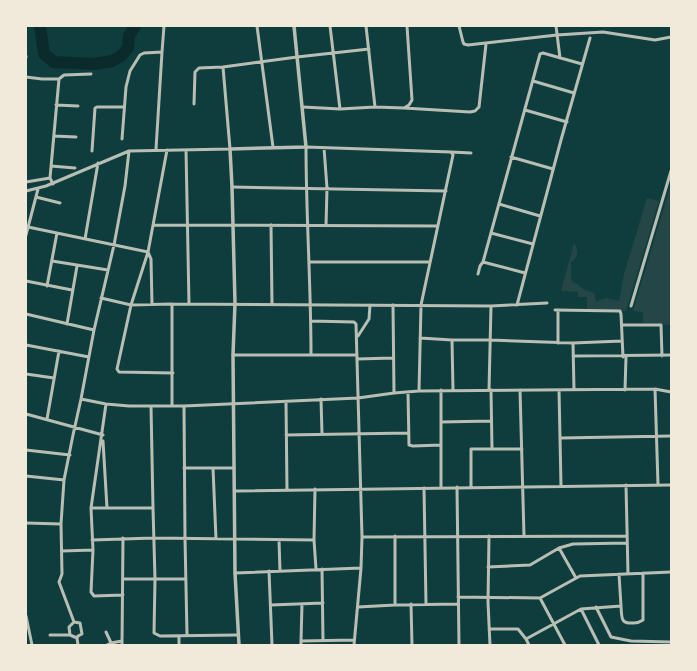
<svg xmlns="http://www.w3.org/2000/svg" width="697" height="671" viewBox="0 0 697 671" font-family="Ubuntu,sans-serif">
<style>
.green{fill:#244646}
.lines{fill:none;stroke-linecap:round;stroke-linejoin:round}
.river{stroke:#0a2a2b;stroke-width:12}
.minor{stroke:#b8beb3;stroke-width:3}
.tertiary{stroke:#b8beb3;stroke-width:3.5}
</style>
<rect width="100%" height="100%" fill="#0f3d3e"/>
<path class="green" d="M671 184V325L643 323V312L633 311Z
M647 198 659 201 626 311 587 309V297H578V292L561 291 574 243C579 250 578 258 571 262V280L585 290 594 293 596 302 606 298 619 301 624 274Z"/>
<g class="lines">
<path class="river" d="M40 26 44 54 54 62 94 64 112 61 121 56 128 48 129 36 135 26"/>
<path class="minor" d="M257 26 273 147
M330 26 340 109
M459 26 463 42 464 44 468 45 557 35 603 32 655 40 671 37
M556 26 560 58
M162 52 164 26
M26 57V56
M26 77 42 79H59L64 75 91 74
M533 81 574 93
M194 104 195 72 199 68 223 67 297 57 369 49
M56 105 78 106
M303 107 340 109 375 107 366 26
M375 107 404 108 409 105 412 100 407 26
M404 108 470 112 475 111 479 107 486 44
M525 110 567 122
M54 136 76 137
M122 139 126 87 130 71 140 55 144 53 162 52 156 149
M324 148 327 188 326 226
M167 150 148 252 131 305 117 369 119 372 173 373
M186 150 189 304
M92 151 95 108 97 107H124
M451 152 471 153
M511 157 553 169
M51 166 75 168
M26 182 50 178
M53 184 50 178 59 79
M232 187 446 191
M26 191 46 186 129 151 230 149 223 67
M36 197 60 203
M499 204 540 216
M153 225 438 226
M271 225 272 304
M28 227 148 252
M491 233 533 244
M26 235 38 189
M85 239 98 163
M148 252 151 259 152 304
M52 261 108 270
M309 262H429
M483 262 525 273
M478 274 480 266 483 262 540 54 543 53 582 64
M26 281 72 290
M47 286 57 233
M101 298 131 305 172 304
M393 305 394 393
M517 305 561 140 590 38
M631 306 671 171
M555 310 620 311 621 314 623 357
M558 310V343
M26 314 94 330
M311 321 354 322 356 324 362 537 361 568 354 645
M67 324 77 266
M622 325H661L662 356
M358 336 369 319 370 305
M420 338 452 340H490L573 343 622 341
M452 340 453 390
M573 343 574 390
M26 345 89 357
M311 354C311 285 306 216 306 147L451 152 453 155 421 305 419 391
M233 355H357
M573 356 671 355
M357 359 393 358
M26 374 54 378
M655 389 658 485
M441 390V487
M489 390 491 306
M520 390 524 536
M559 390 561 486
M625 390 626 357
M408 392 409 445 413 446 441 445
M81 399 106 404 129 406H184L358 398 394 393 419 391 655 389 671 392
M321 399 322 434
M286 402 287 490
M106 404 91 508 93 550 91 592 94 596 123 595
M151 406 153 508
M172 406V304L491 306 547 303
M184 406 185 538 187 635
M26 414 103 435
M47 419 59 351
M441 422 491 421
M286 435 409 433
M561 438 671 436
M103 441 107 508
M492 449H522
M26 450 70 455
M184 468H234
M213 468 216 539
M26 476 64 480
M626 485 628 574
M457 487 459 645
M471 487V449H492L491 390
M424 488 426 604
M315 489 314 540 316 569
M235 491 671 485
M91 508H153L155 579 154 633 160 636 238 635
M26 523 61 524
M395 536V605
M489 536 488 602 490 645
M362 537 627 536
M92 540 154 538 314 540
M279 540 280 571
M559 548 576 578
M62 551 93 550
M488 567 530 565 559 548 573 544 627 543
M322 569 323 640
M269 571 272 645
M235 573 361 568
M619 574 621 606
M123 579H185
M458 597 540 598 580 576 671 572
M540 598 565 645
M411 604 412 645
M271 605 323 603
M358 607 395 605 458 604
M596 607 611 637 631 641 671 642
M581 609 599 645
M26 616 32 645
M74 622 59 582 62 574 61 524 64 480 73 435 81 399 94 330 114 245 125 186 129 151
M74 622 80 623 82 634 78 636 77 638
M74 622 69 627 70 635 77 638
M489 629H518L526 639 529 645
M106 632 112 645
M50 635H70
M77 638 78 645
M526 639 581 609 621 606C622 618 620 624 634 623 638 623 640 622 643 620V573
M301 641 302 604
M107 645 111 643 122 641
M122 645 123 538
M179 645V636
M301 645V641L354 640"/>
<path class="tertiary" d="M239 645 235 573 233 355 235 303 232 187 230 149 306 147 294 26"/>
</g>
<rect width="697" height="671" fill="none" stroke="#f1e9da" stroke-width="54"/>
</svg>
